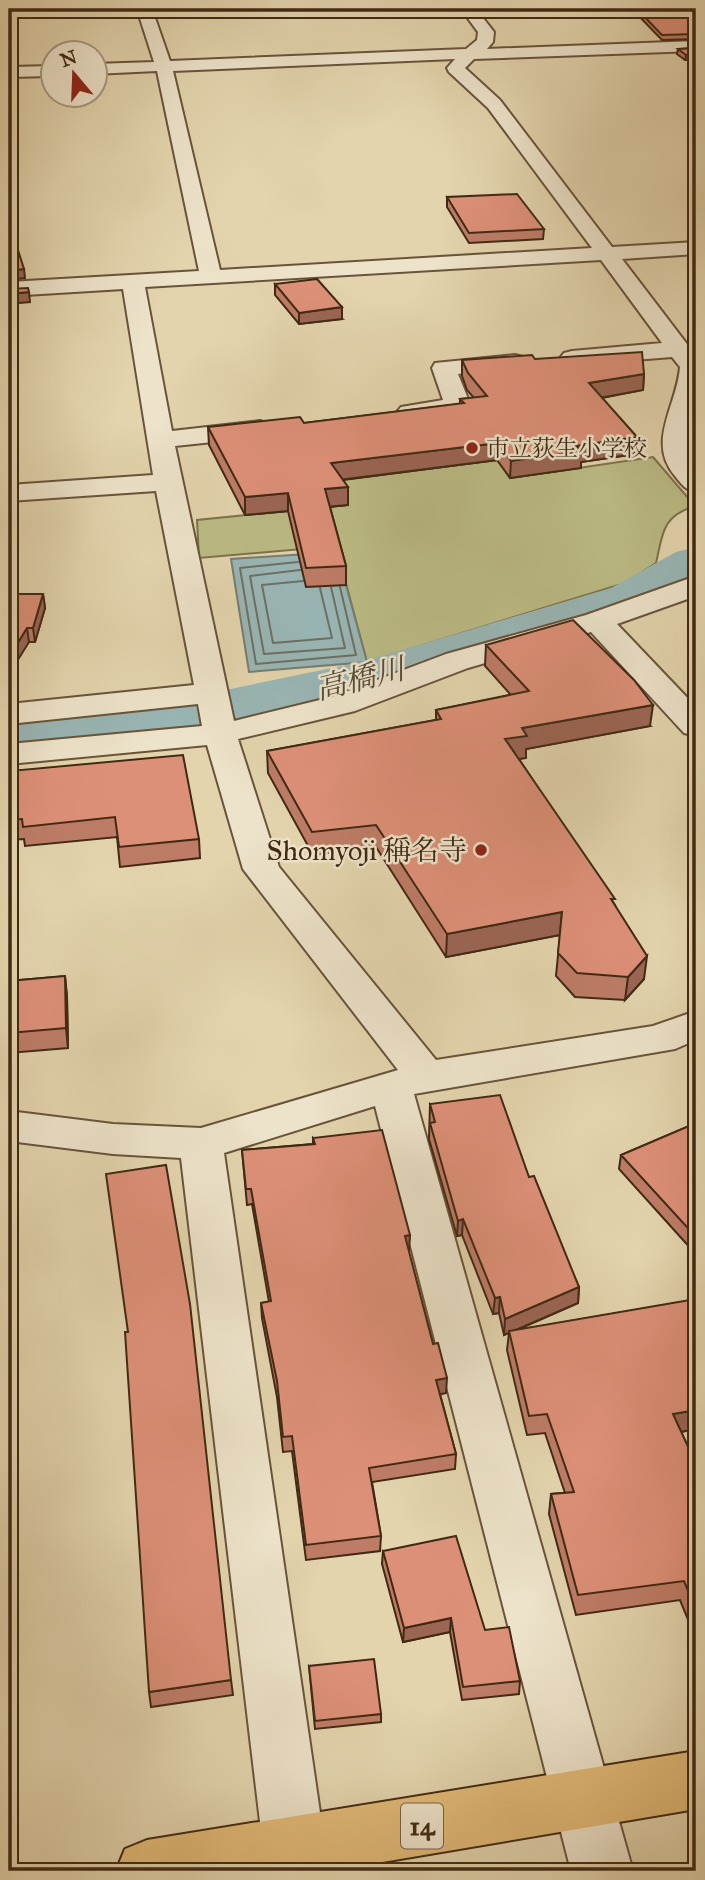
<svg xmlns="http://www.w3.org/2000/svg" width="705" height="1880" viewBox="0 0 705 1880" font-family="'IM FELL Great Primer','Noto Serif JP',serif">
<style>
.green{fill:#bbbb84;stroke:#7e724c;stroke-width:2}
.water{fill:#99b6b5;stroke:#757e74;stroke-width:2}
.lines{fill:none;stroke-linecap:round;stroke-linejoin:round}
.shore{stroke:#6c7064;stroke-width:2}
.river{fill:#99b6b5;fill-rule:evenodd}
.minor-casing{stroke:#69543a;stroke-width:4}
.major-casing{stroke:#402913;stroke-width:4}
.minor{fill:#ede3ca;fill-rule:evenodd}
.major{fill:#e2ba76;fill-rule:evenodd}
.wall{fill:#be7c67;stroke:#402913;stroke-width:2}
.shaded-wall{fill:#9b6554;stroke:#402913;stroke-width:2}
.building{fill:#dd9078;stroke:#402913;stroke-width:2}
.poi-dot{fill:#8f2418;stroke:#ede3ca;stroke-width:2.5}
.labels{text-anchor:middle;stroke-width:5;stroke-linejoin:round;paint-order:stroke}
.far-poi-label{font-size:23px;fill:#402913;stroke:#ede3ca;text-anchor:start}
.shield{fill:#ede3ca;stroke:#74614a;stroke-width:2}
.shield-label{font-size:26px;font-weight:bold;fill:#402913}
.poi-label{font-size:28px;fill:#402913;stroke:#ede3ca;text-anchor:end}
.water-label{font-size:30px;font-style:italic;fill:#564c3c;stroke:#ede3ca}
</style>
<rect width="100%" height="100%" fill="#e3d4ad"/>
<filter id="stains"><feTurbulence type="fractalNoise" baseFrequency=".00286" numOctaves="4"/><feColorMatrix values="0 0 0 0 .2 0 0 0 0 .09 0 0 0 0 .02 0 0 0 .5 -.17"/></filter>
<radialGradient id="worn" r=".72"><stop offset=".6" stop-color="#630" stop-opacity="0"/><stop offset="1" stop-color="#630" stop-opacity=".3"/></radialGradient>
<path class="green" d="M653 457 695 506C662 516 663 533 656 563L625 583 367 662 336 546 199 558 197 520 347 505 331 481 497 460 510 478Z"/>
<path class="water" d="M337 552 367 662 249 672 231 559Z"/>
<g class="lines">
<path class="shore" d="M298 562 240 568 256 664 356 655 340 587
M300 570 250 576 264 654 345 648 331 587
M303 581 262 585 273 643 332 638 320 588"/>
<path class="river" d="M696 547V587L651 612 373 696 167 740 9 756V718L167 702 361 662 611 588 676 552Z"/>
<g class="minor-casing">
<path id="minor" d="M137 9H152L170 61 466 49 477 40 478 32 461 9H476L494 32 493 42 487 49 696 41V51L474 59 465 68 500 100 612 247 696 242V254L622 259 696 356V409L687 440 688 453 696 468V492C686 490 682 485 675 476 646 442 677 406 680 367L672 357 572 365 564 363 560 358 564 353 572 351 662 343 601 260 145 287 172 431 260 421 269 424 273 429 269 434 260 437 175 446 234 721 332 697 446 654 586 615 696 576V596L617 624 696 707V736L684 733 591 632 468 668 355 711 238 739 279 867 436 1060 653 1026 696 1011V1040L675 1049 414 1094 633 1871H571L375 1106 224 1153 325 1847 316 1869C304 1873 284 1873 272 1869L263 1847 181 1158 113 1154 9 1141V1111L113 1124 201 1128 398 1070 243 869 207 745 9 764V744L202 726 198 704 9 724V704L194 685 156 491 9 501V485L153 475 123 289 9 296V282L199 271 157 71 94 74V64L154 62ZM455 59 447 68 449 72 488 108 592 248 220 270 173 71Z
M52 66V76L9 77V67Z
M515 355 523 357 527 362 523 367 458 374 471 406 467 411 410 420 401 417 397 412 401 407 443 400 432 368 435 363Z"/>
</g>
<g class="major-casing">
<path id="major" d="M696 1751V1809L329 1871H116L125 1849 147 1840Z"/>
</g>
<use href="#minor" class="minor"/>
<use href="#major" class="major"/>
</g>
<path class="wall" d="M632 9H696V39L662 40Z
M696 48 685 60 677 54 678 49Z
M447 197 544 229 543 239 469 243 447 207Z
M275 284 342 319 299 324 275 295Z
M535 359 644 374 643 390 602 398 637 437 635 454 581 462V468L510 478 497 460 343 480 348 505 330 507 346 566V585L306 587 288 511 245 515 209 445 208 427 304 423 460 404V399L474 398 467 390 462 376V360Z
M9 594H43L45 608 35 642H29Z
M693 610H696V632L691 624Z
M486 645 650 726 526 749V758L519 759 615 905 644 979 625 1000 575 997 556 976 560 935 446 957 376 847 313 855 268 773 267 751 436 720V710L511 695 485 666Z
M9 748H11L14 771 199 839 200 858 120 867 117 837 25 846 24 839 9 840Z
M65 976 67 997 68 1048 9 1053V981Z
M430 1104 529 1177 579 1287 578 1303 517 1330 695 1300V1297H696V1429L681 1432 696 1464V1639L680 1600 576 1615 549 1514 551 1494 565 1493 545 1433 527 1435 507 1350 509 1333 504 1335 499 1313 493 1314 462 1235 457 1236 429 1139Z
M696 1123V1250L693 1251 619 1169 621 1155Z
M313 1138 410 1235 408 1250 446 1393 440 1394 456 1454 455 1469 372 1482 381 1536 380 1551 306 1560 292 1451 283 1452 277 1397 262 1318 261 1303 269 1302 252 1204 247 1205 242 1150 313 1144Z
M383 1551 485 1630 520 1681 519 1694 462 1700 450 1632 403 1642 382 1564Z
M309 1666 381 1714V1722L315 1729Z
M231 1680 233 1695 151 1707 149 1692Z"/>
<path class="shaded-wall" d="M686 55H696V60H685Z
M24 269 25 278 9 280V271Z
M29 292 30 302 9 304V294Z
M342 307V319L299 324V313Z
M644 374 643 390 588 400 589 383Z
M637 437 635 454 581 462V468L510 478 511 461 576 446Z
M498 443 497 460 331 481V463Z
M348 487V505L325 507V489Z
M288 493V511L245 515V497Z
M43 594 45 608 35 642 33 628Z
M27 628 29 642 9 674V657Z
M653 705 650 726 526 749V758L504 761 505 739 522 728Z
M11 748 14 767V790L11 771Z
M562 912 560 935 446 957 447 934Z
M647 956 644 979 625 1000 628 977Z
M65 976 67 997 68 1048 66 1028Z
M463 1219 462 1235 457 1236 458 1221Z
M410 1235 409 1250 404 1251 405 1236Z
M696 1236V1250L693 1251 696 1237Z
M579 1287 578 1303 504 1335 505 1319Z
M500 1297 499 1313 493 1314 495 1298Z
M447 1378 446 1393 436 1395V1380Z
M696 1410V1429L670 1434 673 1414Z
M451 1618 450 1632 403 1642 404 1628Z"/>
<path class="building" d="M637 9H696V34L662 35Z
M696 48V55H686L678 49Z
M517 194 544 229 469 233 447 197Z
M9 225H10L24 269 9 271Z
M317 279 342 307 299 313 275 284Z
M28 288 29 292 9 294V289Z
M642 352 644 374 589 383 637 437 576 446 582 451 511 461 498 443 331 463 348 487 325 489 346 566 306 568 288 493 245 497 208 427 300 417 304 423 464 403 460 399 487 396 468 373 462 360 532 355 535 359Z
M9 594H43L33 628H27L9 657Z
M573 620 634 680 653 705 522 728 527 736 505 739 615 899H611L647 956 628 977 577 973 558 953 562 912 447 934 376 825 312 832 267 751 441 719 436 710 529 691 486 645Z
M9 748H11V771L183 755 199 839 119 847 115 817 23 827 22 819 9 820Z
M65 976 66 1028 9 1033V981Z
M500 1095 529 1177 534 1176 579 1287 505 1319 500 1297 495 1298 463 1219 458 1221 430 1123 435 1122 430 1104Z
M696 1123V1190L692 1193 696 1192V1237L621 1155Z
M382 1130 410 1235 405 1236 433 1344 438 1343 447 1378 436 1380 456 1454 369 1468 381 1536 306 1545 292 1436 283 1437 277 1381 261 1303 271 1301 251 1189H246L242 1150 315 1144 313 1138Z
M166 1165 190 1304 231 1680 149 1692 125 1332H128L106 1174Z
M695 1297H696V1410L673 1414 696 1464V1610L684 1581 578 1595 551 1494 574 1492 547 1414 529 1416 509 1331 696 1299Z
M456 1536 485 1630 509 1627 520 1681 463 1687 451 1618 404 1628 383 1551Z
M374 1659 381 1714 315 1721 309 1666Z"/>
<g class="poi-dot">
<circle cx="472" cy="448" r="7"/>
<circle cx="481" cy="850" r="7"/>
</g>
<g class="labels">
<g class="far-poi-label">
<text x="486" y="456">市立荻生小学校</text>
</g>
<rect class="shield" x="401" y="1803.5" width="42" height="45" rx="5"/>
<g class="shield-label">
<text x="422" y="1835">14</text>
</g>
<g class="poi-label">
<text x="467" y="860">Shomyoji 稱名寺</text>
</g>
<g class="water-label">
<text transform="translate(360 679) rotate(-14)" y="10">高橋川</text>
</g>
</g>
<rect width="705" height="1880" fill="none" stroke="#e3d4ad" stroke-width="35"/>
<rect x="10" y="10" width="684" height="1859" fill="none" stroke="#402913" stroke-width="3.5"/>
<rect x="18" y="18" width="670" height="1845" fill="none" stroke="#402913" stroke-width="2"/>
<g transform="translate(74 74) rotate(341)"><circle r="33" fill="#ede3ca" stroke="#a89981" stroke-width="2"/>
<path d="M0-5L12 26L0 18L-12 26Z" fill="#8f2418"/>
<text y="-10" font-size="19" font-weight="bold" text-anchor="middle" fill="#402913">N</text>
</g>
<rect width="100%" height="100%" filter="url(#stains)"/>
<rect width="100%" height="100%" fill="url(#worn)"/>
</svg>
